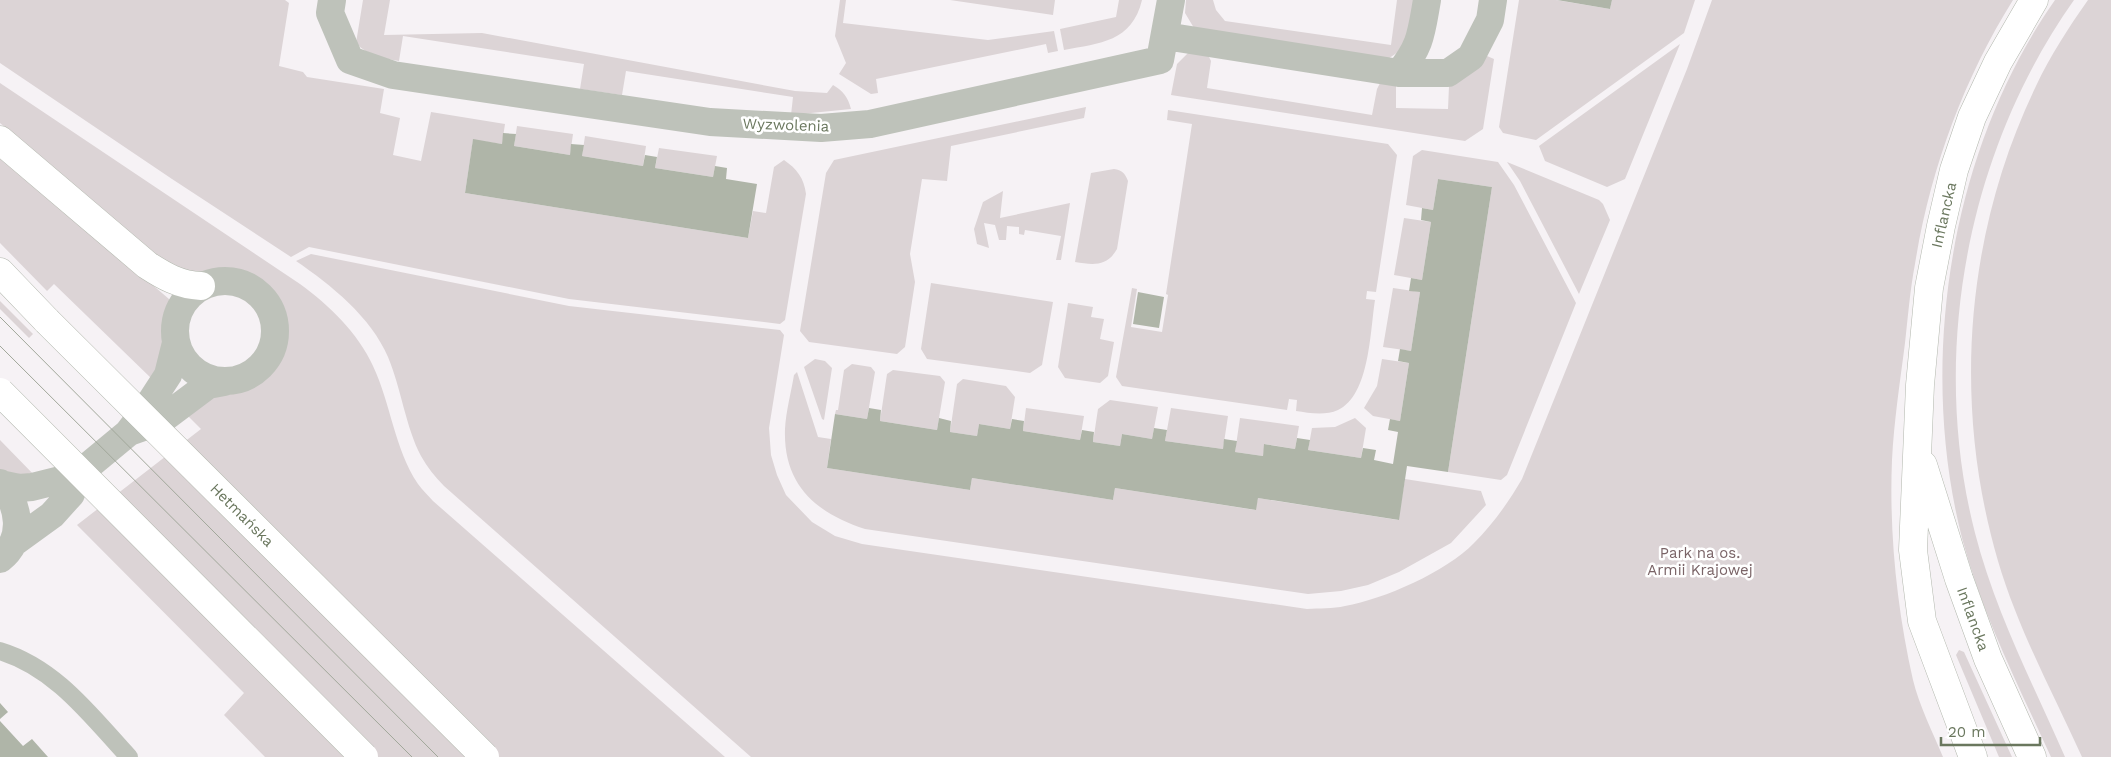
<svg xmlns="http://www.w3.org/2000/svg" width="2111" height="757" viewBox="0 0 2111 757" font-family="'Work Sans',sans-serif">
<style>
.green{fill:#dcd4d6}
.building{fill:#afb5a8}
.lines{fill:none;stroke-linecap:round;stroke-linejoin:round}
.secondary-casing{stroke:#b2b7ad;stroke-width:29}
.lane{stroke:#bec2ba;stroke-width:18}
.street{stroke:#bec2ba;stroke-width:28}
.secondary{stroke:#fff;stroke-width:28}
.tram{stroke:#a1a79a;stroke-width:1}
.secondary-bridge-casing{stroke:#b2b7ad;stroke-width:29;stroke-linecap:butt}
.secondary-bridge{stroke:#fff;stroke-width:28}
.labels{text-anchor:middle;stroke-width:5;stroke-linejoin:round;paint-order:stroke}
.street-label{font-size:15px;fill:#6a775e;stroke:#fff}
.park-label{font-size:15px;fill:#7a6467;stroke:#fff}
</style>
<rect width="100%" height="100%" fill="#f6f2f5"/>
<path class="green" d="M0 0H285L289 3 279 66 303 72 307 77 384 89 380 113 400 118 393 155 421 161 431 112 505 124 502 144 473 140 465 193 748 238 753 211 766 213 774 167 784 160C797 169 804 178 806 194L785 320 780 324 569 299 309 247 291 257 172 179 0 63Z
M363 0H390L384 35 482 33 795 91 827 93 833 85C843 91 848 97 851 109L791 115 793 97 626 71 622 95 580 89 584 64 403 36 399 61C383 58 368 56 356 43Z
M840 0H846L843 23 988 40 1054 31 1058 51 1048 53 1046 44 876 79 878 93 871 94 839 74 846 63 835 36Z
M950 0H1055L1053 15Z
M1119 0H1142C1132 42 1100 43 1064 50L1060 29 1116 17Z
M1186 0H1213L1216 10 1225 21 1391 45 1397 0H1418C1413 31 1414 45 1384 61L1194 28 1185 13Z
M1519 0H1556L1610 9 1612 0H1695L1684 33 1536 140 1503 133 1499 127Z
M1712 0H2013C1963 80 1930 171 1915 264 1910 290 1908 317 1905 343 1900 382 1894 421 1892 460 1889 533 1897 609 1913 680 1919 705 1933 733 1943 757H751L444 486C435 477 427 467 421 456 406 428 401 388 388 357 371 317 331 285 296 261L311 254 569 306 780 330 784 335 769 428 771 455 777 475 786 495 812 522 835 536 862 544 1307 609C1319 608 1333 609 1345 606 1384 599 1446 572 1474 543 1493 524 1508 503 1522 479L1687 69Z
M2055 0H2074C1967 151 1929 354 1975 533 1995 611 2033 684 2065 757H2051C2018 685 1982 614 1962 538 1917 362 1950 149 2055 0Z
M2088 0H2111V757H2082C2053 693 2018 629 1998 561 1952 404 1965 233 2036 86 2050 56 2069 27 2088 0Z
M1680 44 1625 179 1607 187 1545 161 1539 146Z
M1188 53H1207L1211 61 1207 88 1372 115 1377 89 1380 83 1396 81V108L1448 109 1449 86 1480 65 1487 56 1494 59 1483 129 1465 141 1171 95 1177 64Z
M0 83 300 284C329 305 358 333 373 366 391 404 394 448 418 484 422 490 428 495 433 501L725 757H265L224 715 244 693 77 525 201 429 185 413 221 392 248 388 266 376 277 364 282 320 261 287 232 275 183 276 160 259 0 123Z
M1086 107 1084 118 951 146 947 181 922 179 910 254 915 282 905 347 897 354 809 342 800 331 826 173 834 160Z
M1168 110 1388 144 1397 155 1376 292 1367 291 1366 299 1375 300C1370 331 1370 395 1338 410 1325 416 1309 413 1296 411L1297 400 1289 399 1287 410 1122 386 1116 377 1132 288 1137 289 1131 327 1162 332 1168 295 1166 294 1192 124 1167 120Z
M517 126 573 134 570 155 514 146Z
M585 136 646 146 643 166 582 156Z
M659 148 717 156 713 177 655 168Z
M1422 150 1498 162 1514 185 1576 303 1507 475 1501 480 1448 472 1492 187 1438 179 1433 210 1406 205 1413 156Z
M0 155 169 299 170 306 167 317 165 352 152 379 54 284 47 291 0 243Z
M1507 162 1599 200 1603 204 1610 220 1579 294 1520 181Z
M1114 169C1122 170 1125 173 1128 181L1117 249C1107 267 1093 265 1075 262L1091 173Z
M1003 191 1000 218 1070 203 1061 260H1056L1061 236 1025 230 1024 235 1019 234V227L1007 226 1006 240H999L995 225 984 223 989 248 977 244 974 229 983 202Z
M1404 218 1431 222 1422 280 1394 275Z
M931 283 1053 302 1042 365 1030 373 927 359 921 349Z
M1393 288 1420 292 1411 351 1383 347Z
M0 301 33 334 29 338 0 309Z
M1068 303 1093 307 1091 317 1104 319 1100 339 1114 342 1108 376 1100 383 1065 378 1058 367Z
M815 359 825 361 832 368 824 420 822 419 804 367Z
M1382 359 1409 363 1400 421 1373 416 1364 408 1377 386Z
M852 364 871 367 875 372 867 419 835 414 836 410H838L844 370Z
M893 370 940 376 945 382 937 430 880 421 887 374Z
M797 372 818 437 831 439 827 468 970 490 972 478 1113 500 1115 488 1255 510 1258 498 1398 520 1405 479 1481 491 1486 505 1451 543 1399 572 1368 585 1341 591 1308 594 865 529C816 513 783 485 785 429 786 411 791 393 794 375Z
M963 379 1006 386 1015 397 1010 429 979 424 977 436 950 432 957 384Z
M1110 400 1158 407 1152 439 1122 434 1120 446 1093 442 1098 409Z
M1026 408 1084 416 1080 440 1023 431Z
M1171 408 1228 416 1223 449 1165 441Z
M1240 418 1299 426 1295 449 1265 444 1263 456 1235 452Z
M1355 418 1366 428 1361 458 1308 450 1312 428 1335 427Z
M0 440 37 478 12 475 0 469Z
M1959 650 1964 652 2012 757H1999L1956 655Z"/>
<path class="building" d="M1557 0H1612L1610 9Z
M503 133 516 134 514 146 570 155 571 144 584 145 582 156 643 166 645 155 657 157 655 168 713 177 715 166 727 168 726 179 757 184 748 238 465 193 473 139 502 144Z
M1438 179 1492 187 1448 472 1407 466 1399 520 1258 498 1256 510 1115 488 1113 500 972 478 970 490 827 468 835 414 867 419 869 408 881 410 880 421 937 430 939 418 951 421 950 432 977 436 979 424 1010 429 1012 419 1024 421 1023 431 1080 440 1082 430 1094 432 1093 442 1120 446 1122 434 1152 439 1154 428 1167 430 1165 441 1223 449 1224 439 1237 441 1235 452 1263 456 1264 444 1295 449 1297 438 1310 440 1308 450 1361 458 1363 448 1376 450 1374 460 1393 464 1398 432 1388 430 1390 419 1400 421 1409 363 1398 361 1400 349 1411 351 1420 292 1409 291 1411 278 1422 280 1431 222 1421 220 1422 208 1433 210Z
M1138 292 1164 297 1159 328 1133 324Z
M0 703 8 712 0 719Z
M0 721 23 746 32 739 48 757H0Z"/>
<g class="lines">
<g class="secondary-casing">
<path id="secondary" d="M0 140 147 265C164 276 179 285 201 286
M0 272 47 321
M1923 465 1959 579 1988 659 2032 757
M1973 757 1922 621 1913 550 1920 385 1929 288 1941 226 1954 170 1972 117 1998 62 2034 0"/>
</g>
<path class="lane" d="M0 651C56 668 91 716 129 757"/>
<path class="street" d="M332 0 330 13 350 60 393 75 710 122 821 128 870 124 1160 60 1171 0
M1165 36 1399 73H1448L1471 57 1490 20 1493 0
M1399 73C1421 46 1421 34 1427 0
M175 331a50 50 0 1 1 100 0a50 50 0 1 1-100 0Z
M129 432 160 421 208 385 224 382
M0 483C20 505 25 539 0 559
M0 484 19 488 32 487 76 476 128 433 144 412 168 375 176 343
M12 544 52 515 71 494 76 476"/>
<use href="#secondary" class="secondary"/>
<path class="tram" d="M0 317 438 757
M0 346 412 757"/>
<g class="secondary-bridge-casing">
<path id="secondary-bridge" d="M47 321 485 757
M0 392 364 757"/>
</g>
<use href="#secondary-bridge" class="secondary-bridge"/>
</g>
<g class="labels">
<g class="street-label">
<text transform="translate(786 125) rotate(2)" y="5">Wyzwolenia</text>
<text transform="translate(1944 215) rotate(-77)" y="5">Inflancka</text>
<text transform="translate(242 515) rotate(45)" y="5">Hetmańska</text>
<text transform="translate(1973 619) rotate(70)" y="5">Inflancka</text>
</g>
<g class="park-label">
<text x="1700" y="558">Park na os.<tspan x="1700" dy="17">Armii Krajowej</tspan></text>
</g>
</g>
<path d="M1941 737v8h99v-8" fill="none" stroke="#6a775e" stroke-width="2.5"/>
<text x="1948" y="737" font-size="15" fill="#6a775e" stroke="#ffffff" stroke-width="4" paint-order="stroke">20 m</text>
</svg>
